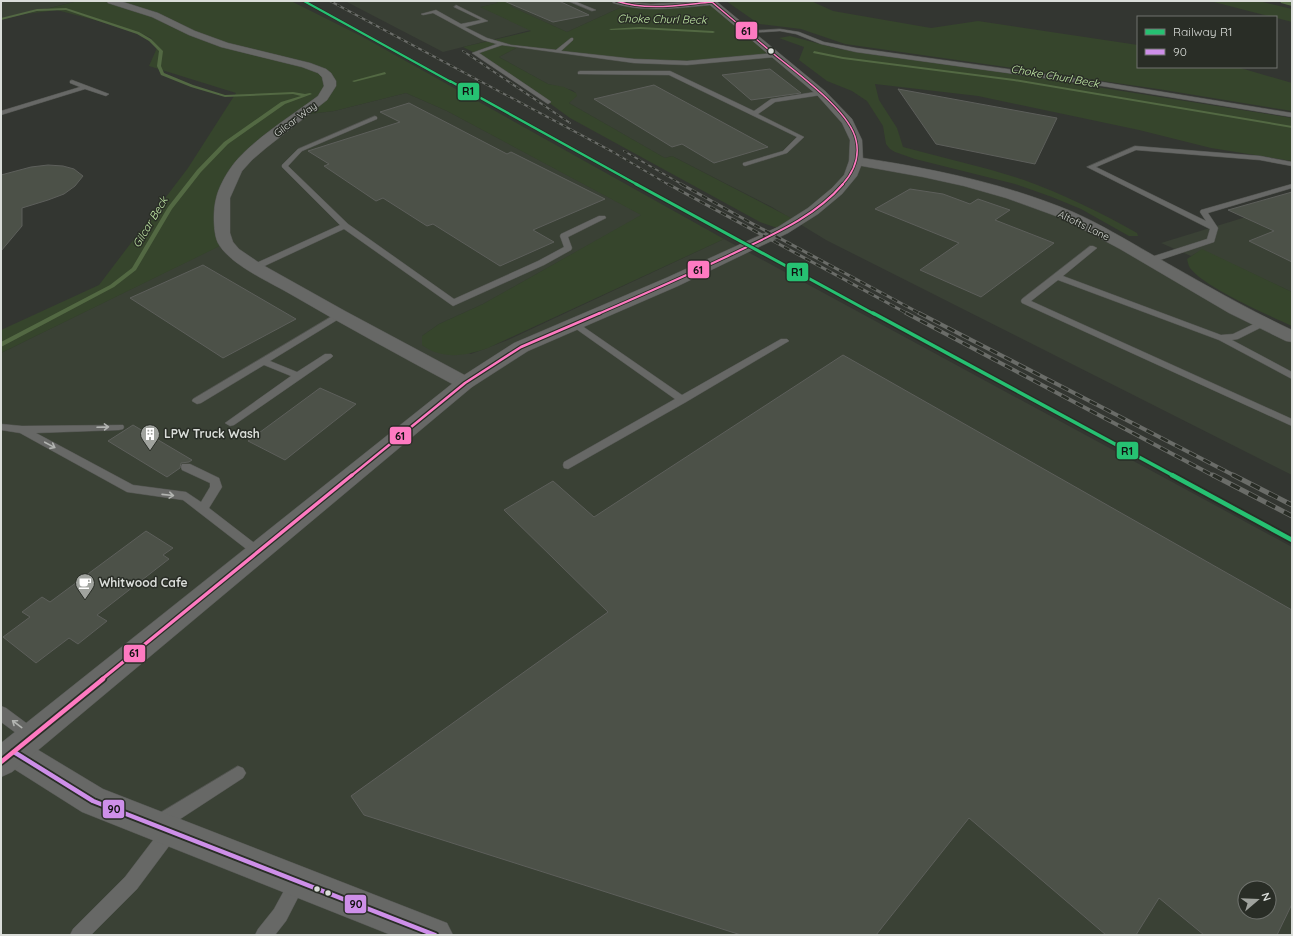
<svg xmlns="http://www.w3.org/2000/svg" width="1293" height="936" viewBox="0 0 1293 936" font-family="Quicksand,sans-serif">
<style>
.built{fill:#3a4135;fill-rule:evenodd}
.green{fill:#36452c}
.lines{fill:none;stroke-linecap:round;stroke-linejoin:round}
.stream{fill:#536943;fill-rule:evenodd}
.canal{fill:#536943;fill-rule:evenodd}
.building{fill:#4c5148;stroke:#5d5f5b;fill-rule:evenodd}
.service-casing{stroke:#51534f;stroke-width:1}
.minor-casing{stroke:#51534f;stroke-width:1}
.tertiary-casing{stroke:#51534f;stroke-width:1}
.service{fill:#676866;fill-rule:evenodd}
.minor{fill:#676866;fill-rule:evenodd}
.tertiary{fill:#676866;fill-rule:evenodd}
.rail-far3-casing{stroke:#6a6c68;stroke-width:2}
.rail-far2-casing{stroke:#6a6c68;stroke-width:3}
.rail-far1-casing{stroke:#6a6c68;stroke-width:4}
.rail-casing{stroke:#6a6c68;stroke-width:5}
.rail-far3{stroke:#292d26;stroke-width:1.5;stroke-dasharray:4;stroke-linecap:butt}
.rail-far2{stroke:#292d26;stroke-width:2;stroke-dasharray:6;stroke-linecap:butt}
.rail-far1{stroke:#292d26;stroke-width:2.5;stroke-dasharray:8;stroke-linecap:butt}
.rail{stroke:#292d26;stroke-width:3.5;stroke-dasharray:10;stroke-linecap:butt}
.bus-1-casing{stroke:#292d26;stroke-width:8}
.bus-2-far4-casing{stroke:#292d26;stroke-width:3}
.bus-2-far3-casing{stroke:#292d26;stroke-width:4}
.bus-2-far2-casing{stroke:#292d26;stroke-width:5}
.bus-2-far1-casing{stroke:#292d26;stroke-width:6}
.bus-2-casing{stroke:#292d26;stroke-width:8}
.bus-1{stroke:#ce8fe9;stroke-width:4.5}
.bus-2-far4{stroke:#fe7ac1;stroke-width:1.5}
.bus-2-far3{stroke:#fe7ac1;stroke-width:2}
.bus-2-far2{stroke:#fe7ac1;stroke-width:2.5}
.bus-2-far1{stroke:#fe7ac1;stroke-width:3.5}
.bus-2{stroke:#fe7ac1;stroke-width:4.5}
.rail-1-far4-casing{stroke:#292d26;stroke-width:3.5}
.rail-1-far3-casing{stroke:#292d26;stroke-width:4}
.rail-1-far2-casing{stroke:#292d26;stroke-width:5}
.rail-1-far1-casing{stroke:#292d26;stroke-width:6}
.rail-1-casing{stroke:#292d26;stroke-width:8}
.rail-1-far4{stroke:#26c172;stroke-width:2}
.rail-1-far3{stroke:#26c172;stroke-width:2.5}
.rail-1-far2{stroke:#26c172;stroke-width:3}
.rail-1-far1{stroke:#26c172;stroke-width:3.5}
.rail-1{stroke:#26c172;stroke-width:4.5}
.oneway{stroke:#b2b4b1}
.bus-dot{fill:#daddd9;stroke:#292d26;stroke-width:1.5}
.labels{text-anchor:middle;stroke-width:3;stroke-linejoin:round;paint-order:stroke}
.far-street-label{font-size:10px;fill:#daddd9;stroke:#292d26}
.far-water-label{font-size:11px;font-style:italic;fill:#c1e8a6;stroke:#292d26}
.poi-label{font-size:12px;font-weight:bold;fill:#daddd9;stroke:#292d26;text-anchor:start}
.line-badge{stroke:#292d26;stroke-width:1.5}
.pale-badge-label{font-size:11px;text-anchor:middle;font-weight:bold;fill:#111}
</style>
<rect width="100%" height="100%" fill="#333631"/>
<path class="built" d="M1 1H78L1 20Z
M345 1H494L499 3 481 7 531 30 443 52Z
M517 1H710L712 2 650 7 626 5 567 32 509 6 517 4Z
M518 47 775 55 848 122 857 161 926 172 1068 215 1292 337V475L826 240 772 207 672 156 665 158 569 103 576 93 572 90 548 84 499 57Z
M406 93 447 111 642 215 483 304 439 324 422 336 471 354 508 340 724 239 1292 547V935H1V353L225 243 222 232 236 170 301 115 334 111ZM1245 888H1269V912H1245Z
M1292 203V292L1202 250 1191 256 1161 243Z"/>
<path class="green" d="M78 1H291L361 36 724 239 488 348C466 356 442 360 422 345V336L439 324 483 304 641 215 447 111 406 93 334 111 301 115 280 129 228 184 226 243 1 353V330L99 285 188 168 236 93 149 66 157 48 151 38 136 31 57 10 26 14Z
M494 1H517V3L510 6 567 32 626 5 650 7 712 2 775 55 709 61 651 62 518 47 499 57 548 84 564 87 576 93 577 96 569 103 665 158 672 156 797 221 783 230 760 222 570 118 548 102 475 53 463 47 531 31 480 7 498 3Z
M726 1H811L833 11 931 28 978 21 1138 45V67H1237L1292 83V111L1158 89 845 44 801 29 759 24Z
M1210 1H1259L1292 9V22Z
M790 36 839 49 1021 75 1292 118V161L1211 148 1139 130 978 96 875 84 879 100 897 128 903 147C943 158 985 167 1024 180 1063 194 1100 212 1137 233L1138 236H1129L1081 209 1052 197 1015 184 915 159 895 152 890 149 886 144 883 126 867 101 852 91 827 81 799 60 804 47 779 38Z
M1202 249 1292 292V326C1268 315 1204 287 1190 268 1188 265 1188 262 1187 259Z"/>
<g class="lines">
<path class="stream" d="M66 8 139 32 151 39 163 51 161 66 164 73 193 85 225 95 293 92 305 94 310 93 312 94 285 104 228 144 201 172 172 209 136 270 114 287 1 347V342L110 285 132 268 168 207 197 170 224 142 281 102 301 96 293 94 225 97 191 87 161 75 157 66 159 51 149 41 137 34 66 10 37 11 1 20V18L37 9Z
M640 27 713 31 715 32 713 33 640 29 611 30 609 29Z
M814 51 843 57 1014 79 1292 126V128L1014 81 843 59 813 53Z
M385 72 386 74 354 82 352 81Z"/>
<path class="canal" d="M1280 1H1292V6L1281 3Z"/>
</g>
<path class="building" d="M504 1H559L589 15 553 22Z
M770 69 801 93 751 100 722 75Z
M654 85 768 147 714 163 682 144 672 147 594 99Z
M898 89 1057 118 1035 164 936 144Z
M409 103 507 154 511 152 605 199 533 230 554 242 500 266 433 224 427 226 383 198 376 201 324 166 329 164 308 151 400 122 380 112Z
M48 165 63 166 74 169 83 176 75 186 64 194 48 200 22 208V226L1 251V175L31 167Z
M910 189 943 194 970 204 978 199 1010 210 995 220 1054 243 981 297 920 270 959 243 875 209Z
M1292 192V262L1249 241 1274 231 1228 210Z
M203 265 296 319 223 358 130 298Z
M843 355 1292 610V904L1277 935H1204L1159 898 1136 935H1106L969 818 876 935H741L364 815 351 796 608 612 504 510 553 481 594 517ZM1245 888H1269V912H1245Z
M320 388 356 404 285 460 248 441Z
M133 425 192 460 189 462 181 463 180 468 167 477 108 441Z
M146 531 173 548 163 555 169 559 97 615 107 621 78 644 69 638 36 663 3 637 30 617 22 612 42 597 50 602Z"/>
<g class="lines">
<g class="service-casing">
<path id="service" d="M568 1H574L596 10 592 11Z
M456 5 488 21 465 27 487 38 511 45 556 50 571 38H573V40L561 51 634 59 687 61 775 53 778 55 775 57 687 65 634 63 502 45 479 53 550 101 551 102 548 104 472 53 497 44 483 40 433 13 423 15 421 14 436 10 461 24 481 20 454 7Z
M780 29 799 32 824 42 856 48 1102 82 1292 113V117L1102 86 856 52 821 44 796 34 780 31 748 33 746 32 748 31Z
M580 71H670L754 111 771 99 821 91 824 93 821 95 775 102 758 114 804 137 787 153 745 166 743 165V163L783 151 797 137 669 75 578 74V72Z
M72 80 109 94 106 96 85 89 1 115V111L80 87 70 83V81Z
M375 116 377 117V119L302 151 288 166 348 224 454 299 538 261 564 247 560 236 561 234 599 216H605L606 218 568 237 572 248 571 250 544 265 453 306 344 229 258 269H252V265L340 225 282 167V165L298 149Z
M1135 146 1260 156 1292 162V166L1260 160 1136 150 1096 167 1206 221 1200 212 1201 210 1292 184V188L1208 213 1218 228 1214 242 1154 262H1148V258L1207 239 1210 229 1087 167Z
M1090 246H1093L1097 248 1063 276 1221 335 1233 334 1260 321H1266L1267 323 1266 325 1238 339 1232 340 1292 372V379L1219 340 1058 280 1031 301 1292 419V426L1022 303 1021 301 1022 299Z
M339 312 342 313 343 315 342 317 270 361 297 372 325 354H331L333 356 331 358 234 425 230 426 225 423 291 376 264 365 201 403 197 404 192 401 193 399Z
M575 321 682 395 781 339H787L789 341 686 402 568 469 564 468 563 465 564 462 675 399 572 326 571 324Z
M1 424 22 426 123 425 124 427 123 429 119 430 36 433 133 485 186 492 201 502 210 487V483L182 470 181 467 182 464H190L219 478 222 487 209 508 262 549 264 552 262 555 258 557 254 555 183 500 127 492 20 433 1 430Z
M1 706 6 708 37 731 39 736 37 741 32 743 27 741 1 722Z
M238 766 243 768 246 773 243 778 171 825 175 826 177 832 175 838 137 889 91 935H70L73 929 125 877 160 831 153 829 151 823 153 817Z
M298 874 304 876 306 882 286 921 275 935H255L258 929 274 909 292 876Z"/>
</g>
<g class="minor-casing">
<path id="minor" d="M107 1H120L158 13 195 31 228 43 310 63 326 69 331 73 336 81V86L327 100 266 148 252 160 242 171 230 198V233L233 242 239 249 261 264 345 311 472 379 475 383 472 387 465 389 458 387C402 357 347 327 292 295 270 282 230 265 218 243 213 233 213 210 216 199 218 189 225 176 230 169 247 143 293 115 318 96L324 86 322 77 318 73 302 67 221 47 189 35 152 17 108 3Z
M856 157C930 168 1004 183 1073 212 1100 224 1125 239 1151 254 1197 280 1243 307 1292 330V342L1286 341 1229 313 1120 249 1064 219 1006 198 964 186 923 177 851 164 849 161 851 158Z
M14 738 25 742 103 789 447 923 453 935H391L82 812 3 762C0 755 0 749 3 742Z"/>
</g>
<g class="tertiary-casing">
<path id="tertiary" d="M612 1 651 4 716 1 825 91 852 119 862 140 863 161 857 176 842 194 818 214 788 233 678 286 528 351 472 387 12 772 1 777V743L458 379 514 343 666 278 778 227 808 208 832 188 844 175 849 161 850 140 842 123 817 95 710 5C677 8 645 13 613 3Z"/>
</g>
<use href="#service" class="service"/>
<use href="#minor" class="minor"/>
<use href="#tertiary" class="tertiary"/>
<g class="rail-far3-casing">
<path id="rail-far3" d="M330 1 613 152 669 185
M463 51 570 123
M624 151 683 185"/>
</g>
<g class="rail-far2-casing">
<path id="rail-far2" d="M668 184 908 314
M681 184 753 224 921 314"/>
</g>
<g class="rail-far1-casing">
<path id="rail-far1" d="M906 313 1214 476
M919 313 1235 476"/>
</g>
<g class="rail-casing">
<path id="rail" d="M1213 475 1292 516
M1233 475 1292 505"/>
</g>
<use href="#rail-far3" class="rail-far3"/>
<use href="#rail-far2" class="rail-far2"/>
<use href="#rail-far1" class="rail-far1"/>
<use href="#rail" class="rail"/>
<g class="bus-1-casing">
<path id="bus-1" d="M14 752 93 801 435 935"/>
</g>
<g class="bus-2-far4-casing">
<path id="bus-2-far4" d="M616 1C648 11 679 5 712 2 733 20 754 37 775 55 798 74 850 111 856 140 860 157 853 173 842 185"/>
</g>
<g class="bus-2-far3-casing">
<path id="bus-2-far3" d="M598 314C642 295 685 276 728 256 769 236 813 219 843 184"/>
</g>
<g class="bus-2-far2-casing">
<path id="bus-2-far2" d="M351 476 465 383 521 347 600 313"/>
</g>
<g class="bus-2-far1-casing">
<path id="bus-2-far1" d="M101 680 352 475"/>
</g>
<g class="bus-2-casing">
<path id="bus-2" d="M1 762 103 679"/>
</g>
<use href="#bus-1" class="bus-1"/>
<use href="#bus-2-far4" class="bus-2-far4"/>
<use href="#bus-2-far3" class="bus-2-far3"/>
<use href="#bus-2-far2" class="bus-2-far2"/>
<use href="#bus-2-far1" class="bus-2-far1"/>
<use href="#bus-2" class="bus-2"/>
<g class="rail-1-far4-casing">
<path id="rail-1-far4" d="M304 1 451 82"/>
</g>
<g class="rail-1-far3-casing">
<path id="rail-1-far3" d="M450 81 638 185"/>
</g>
<g class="rail-1-far2-casing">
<path id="rail-1-far2" d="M636 184 874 314"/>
</g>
<g class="rail-1-far1-casing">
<path id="rail-1-far1" d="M873 313 1174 476"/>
</g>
<g class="rail-1-casing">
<path id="rail-1" d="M1172 475 1292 540"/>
</g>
<use href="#rail-1-far4" class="rail-1-far4"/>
<use href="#rail-1-far3" class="rail-1-far3"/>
<use href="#rail-1-far2" class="rail-1-far2"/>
<use href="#rail-1-far1" class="rail-1-far1"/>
<use href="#rail-1" class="rail-1"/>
</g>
<defs><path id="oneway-shaft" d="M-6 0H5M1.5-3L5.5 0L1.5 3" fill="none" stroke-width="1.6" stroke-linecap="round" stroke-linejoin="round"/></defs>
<g class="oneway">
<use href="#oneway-shaft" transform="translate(103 427) rotate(-2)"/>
<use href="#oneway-shaft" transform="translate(50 445) rotate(28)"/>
<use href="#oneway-shaft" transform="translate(168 495) rotate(6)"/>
<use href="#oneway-shaft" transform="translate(17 724) rotate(-143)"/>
</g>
<defs>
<g id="building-pin" transform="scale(1)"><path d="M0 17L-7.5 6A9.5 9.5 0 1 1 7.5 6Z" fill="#a0a39e" stroke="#292d26"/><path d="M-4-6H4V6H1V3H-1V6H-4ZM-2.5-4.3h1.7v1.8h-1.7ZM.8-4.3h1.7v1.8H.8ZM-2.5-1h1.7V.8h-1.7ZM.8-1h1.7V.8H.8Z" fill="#fff"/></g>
<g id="cafe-pin" transform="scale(1)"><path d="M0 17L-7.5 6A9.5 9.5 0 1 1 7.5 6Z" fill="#a0a39e" stroke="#292d26"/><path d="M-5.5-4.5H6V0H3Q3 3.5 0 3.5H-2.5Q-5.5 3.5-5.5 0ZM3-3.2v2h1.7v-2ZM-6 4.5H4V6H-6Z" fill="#fff"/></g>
</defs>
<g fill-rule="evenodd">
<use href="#building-pin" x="150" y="434"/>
<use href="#cafe-pin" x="85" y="583"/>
</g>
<g class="bus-dot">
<circle cx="771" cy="51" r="3.5"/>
<circle cx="317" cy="889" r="3.5"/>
<circle cx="328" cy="893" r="3.5"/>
</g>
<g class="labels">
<g class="far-street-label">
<text transform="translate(295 119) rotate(-37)" y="4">Gilcar Way</text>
<text transform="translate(1084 225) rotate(26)" y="4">Altofts Lane</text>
</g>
<g class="far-water-label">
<text transform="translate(662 19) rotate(1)" y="4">Choke Churl Beck</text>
<text transform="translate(1055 76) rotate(10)" y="4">Choke Churl Beck</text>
<text transform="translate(150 222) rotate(-59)" y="4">Gilcar Beck</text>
</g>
<g class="poi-label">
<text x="164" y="438">LPW Truck Wash</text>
<text x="99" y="587">Whitwood Cafe</text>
</g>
</g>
<g class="line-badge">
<rect x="735" y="21" width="23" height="19" rx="4" fill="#fe7ac1"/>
<rect x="457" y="82" width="23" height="19" rx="4" fill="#26c172"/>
<rect x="687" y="260" width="23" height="19" rx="4" fill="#fe7ac1"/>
<rect x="786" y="262" width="23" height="20" rx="4" fill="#26c172"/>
<rect x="389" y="426" width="23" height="19" rx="4" fill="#fe7ac1"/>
<rect x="1116" y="441" width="23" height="19" rx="4" fill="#26c172"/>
<rect x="123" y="644" width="23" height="19" rx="4" fill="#fe7ac1"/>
<rect x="102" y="799" width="23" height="20" rx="4" fill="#ce8fe9"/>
<rect x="344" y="894" width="23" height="20" rx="4" fill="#ce8fe9"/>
</g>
<g class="pale-badge-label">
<text x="746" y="35">61</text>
<text x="468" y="95">R1</text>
<text x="698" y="274">61</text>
<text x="797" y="276">R1</text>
<text x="400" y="440">61</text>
<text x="1127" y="455">R1</text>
<text x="134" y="657">61</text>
<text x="114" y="813">90</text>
<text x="356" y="908">90</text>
</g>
<rect width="1293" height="936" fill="none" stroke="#daddd9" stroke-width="4"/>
<rect x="1137" y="16" width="140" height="52" fill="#292d26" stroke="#70736e"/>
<rect x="1145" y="29" width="20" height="6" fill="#26c172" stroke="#70736e"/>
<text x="1173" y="36" font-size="12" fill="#daddd9">Railway R1</text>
<rect x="1145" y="49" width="20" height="6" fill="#ce8fe9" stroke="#70736e"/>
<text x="1173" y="56" font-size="12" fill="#daddd9">90</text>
<g transform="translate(1257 900) rotate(71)"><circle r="19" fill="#292d26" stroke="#70736e"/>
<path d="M0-3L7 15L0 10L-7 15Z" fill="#a0a39e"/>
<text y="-6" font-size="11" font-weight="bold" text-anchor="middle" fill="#daddd9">N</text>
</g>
</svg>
